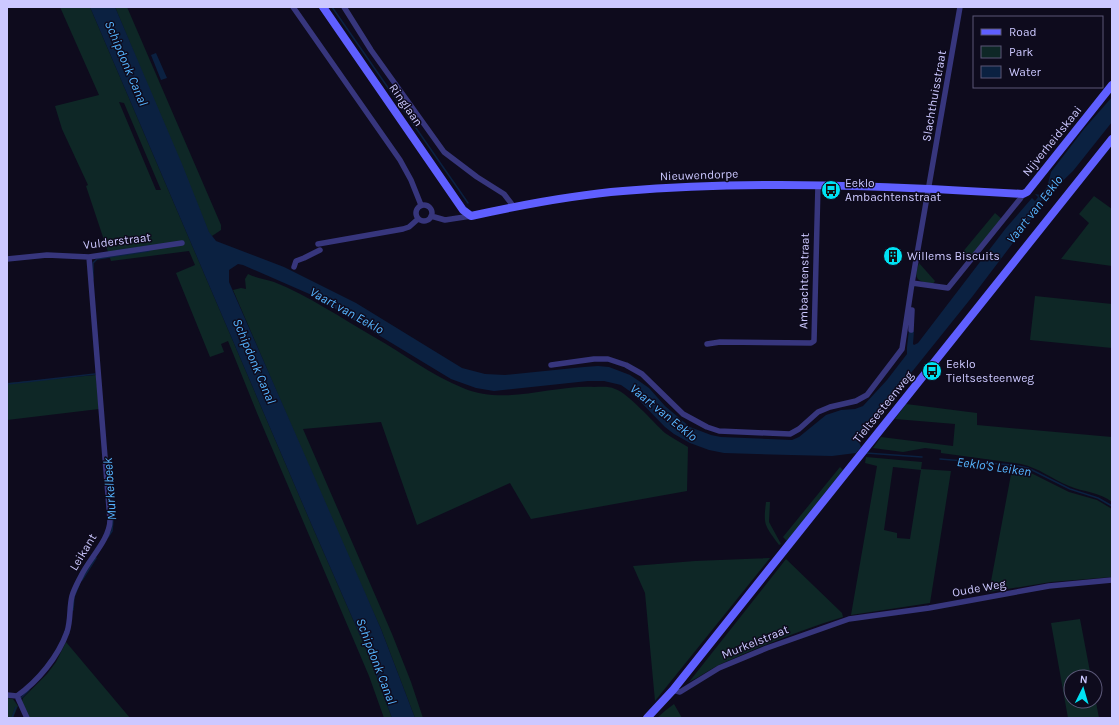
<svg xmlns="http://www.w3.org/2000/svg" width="1119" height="725" viewBox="0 0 1119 725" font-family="Karla,sans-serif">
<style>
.green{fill:#0e2726;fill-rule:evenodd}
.water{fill:#0b2141}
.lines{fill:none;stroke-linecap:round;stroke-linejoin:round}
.stream{stroke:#0b2141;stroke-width:1.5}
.street{stroke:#37367d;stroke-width:5.5}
.secondary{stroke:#5f5fff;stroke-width:8}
.labels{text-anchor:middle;stroke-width:3;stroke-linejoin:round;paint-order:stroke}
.street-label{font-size:12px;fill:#ccc8ff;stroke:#0e0b1d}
.poi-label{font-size:12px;fill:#ccc8ff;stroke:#0e0b1d;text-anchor:start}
.water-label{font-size:13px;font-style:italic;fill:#56b5ff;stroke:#0e0b1d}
</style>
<rect width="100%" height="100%" fill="#0e0b1d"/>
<path class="green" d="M60 7H90L313 528 369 656 392 718H384L369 676 257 413 228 341 221 344 224 352 210 357 176 273 195 265 189 251 111 261 86 186 88 185 62 129 55 106 99 95ZM119 102 124 103 161 190H156Z
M115 7H127L221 225V230L212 236 209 233Z
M1094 196 1112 209V266L1061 259 1089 223 1079 214Z
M995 213 1003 220 970 261 961 254Z
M919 263 935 281 933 284C917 281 913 280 919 263Z
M248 274C256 278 265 279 274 282 307 295 343 319 374 337 404 354 431 375 463 388 506 406 551 385 594 387 601 387 609 386 615 389 628 393 653 422 665 433 672 438 680 442 688 447L687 491 531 519 510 483 417 525 381 422 303 429 392 634 411 682 423 718H415L381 629 340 539 233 290 241 288 246 289 245 279Z
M1035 296 1112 304V348L1030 340Z
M96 375 99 409 7 420V383Z
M906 404 977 413V425L1112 437V502C1100 492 1083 492 1069 486 1052 479 1039 468 1021 464L941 453V450L925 448 903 452 873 448 881 437 953 446 955 424 895 419Z
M866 457 922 462 921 469 951 471 930 603 851 615 877 466 865 463ZM893 467 921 470 910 539 897 538V533L884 530Z
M840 467 843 470 787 541 783 537Z
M1012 469H1023L1069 492 1097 500 1112 509V577L1051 582 989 592Z
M766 502H770L769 522 781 544 779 545C765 525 763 526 766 502Z
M770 558 655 701 645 593 633 566 695 561Z
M786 559 842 613 843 617C801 630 760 646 721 664 710 669 700 677 689 682Z
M1080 619 1091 677H1071V701H1095V697L1099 718H1068L1051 623Z
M66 642 130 718H29L22 701 23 698 47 674 56 662Z
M7 698 13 699 18 706 13 718H7Z
M674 704 682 718H657L666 710Z"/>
<path class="water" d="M90 7H115L182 164 209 232 216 241 284 267 356 303 462 368 485 374 505 375 584 367 598 366 609 367 630 375 639 381 649 388 665 406 690 427 711 435 721 437 792 440 799 437 826 415 841 410 855 409 863 406 887 380 907 354V347L909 330 914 331 913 344 914 345 918 343 1006 228 1032 198 1035 201 1038 197 1035 194 1041 195 1047 187 1051 172 1084 129 1112 97V122L1073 171 1044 199 1045 203 1042 200 1039 204 1041 206 972 297 858 439 861 447 856 453 832 456 791 455 724 453 709 450 690 443 674 434 665 427 631 392 621 385 604 381H588L494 391 476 388 451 379 314 296 243 265 238 264 229 270V282L381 629 415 718H392L369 656 313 528Z
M156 53 167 78 161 80 151 55Z"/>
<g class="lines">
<path class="stream" d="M332 7 468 203
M93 279V263L97 259 149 251
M7 384 95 374
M866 453 922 457
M940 459 1013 465 1028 468 1070 489 1098 498 1112 506
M108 537 112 531 113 520
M82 580 96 558
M73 610 74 597 79 585
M21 698 29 690
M12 718 16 707"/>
<path class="street" d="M293 7 400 160 411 180 421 205
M344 7 371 50 444 152 477 177 504 194 514 207
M416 213a8 8 0 1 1 16 0a8 8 0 1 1-16 0Z
M431 216 445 220 471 216
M318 244 403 229 409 227 418 219
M7 259 47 255 89 257 182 243
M294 267 296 261 304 258 320 250
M912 283 948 288 1020 199 1023 194
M908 310H912L911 330
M707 344 720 342 811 343 814 341 818 185
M551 365 594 359H608L626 365 642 374 683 414 707 427 719 431 790 434 799 429 818 412 830 407 856 401 867 395 902 349 912 283 960 7
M673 690 680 692 719 668 767 648 849 619 929 608 1049 586 1112 580
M7 695 17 696
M17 696C38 681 58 657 67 632 71 620 69 608 72 596 74 589 78 582 81 576 89 559 110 539 110 520L89 257
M17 696 27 718"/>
<path class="secondary" d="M323 7 463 210 471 216C521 205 572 195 623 191 756 180 890 186 1023 194L1027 192 1112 85
M647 718 673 690 1112 139"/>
</g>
<defs>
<g id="bus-disc" transform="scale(1)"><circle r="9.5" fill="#00e1f3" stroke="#0e0b1d"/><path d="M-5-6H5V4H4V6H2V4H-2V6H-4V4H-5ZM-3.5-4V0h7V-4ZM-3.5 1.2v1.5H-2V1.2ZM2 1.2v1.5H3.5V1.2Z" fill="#111"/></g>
<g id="building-disc" transform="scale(1)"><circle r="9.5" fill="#00e1f3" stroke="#0e0b1d"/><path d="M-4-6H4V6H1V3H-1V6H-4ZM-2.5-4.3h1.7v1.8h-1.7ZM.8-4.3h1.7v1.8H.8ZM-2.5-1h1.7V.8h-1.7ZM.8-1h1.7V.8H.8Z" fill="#111"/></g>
</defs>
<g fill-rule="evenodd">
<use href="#bus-disc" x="831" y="190"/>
<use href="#building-disc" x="893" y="256"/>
<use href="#bus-disc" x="932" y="371"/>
</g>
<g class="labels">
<g class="street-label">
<text transform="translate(934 96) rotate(-80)" y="4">Slachthuisstraat</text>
<text transform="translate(406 105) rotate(55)" y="4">Ringlaan</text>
<text transform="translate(1052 141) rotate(-51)" y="4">Nijverheidskaai</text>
<text transform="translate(699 175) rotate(-2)" y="4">Nieuwendorpe</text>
<text transform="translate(117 241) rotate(-7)" y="4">Vulderstraat</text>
<text transform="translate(804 281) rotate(-89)" y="4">Ambachtenstraat</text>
<text transform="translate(883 407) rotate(-51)" y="4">Tieltsesteenweg</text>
<text transform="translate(83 552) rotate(-59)" y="4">Leikant</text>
<text transform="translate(979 588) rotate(-10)" y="4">Oude Weg</text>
<text transform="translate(755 642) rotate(-22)" y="4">Murkelstraat</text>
</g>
<g class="poi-label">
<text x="845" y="187">Eeklo<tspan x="845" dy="14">Ambachtenstraat</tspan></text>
<text x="907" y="260">Willems Biscuits</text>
<text x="946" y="368">Eeklo<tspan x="946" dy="14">Tieltsesteenweg</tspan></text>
</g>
<g class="water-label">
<text transform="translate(127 63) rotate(67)" y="5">Schipdonk Canal</text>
<text transform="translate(1034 209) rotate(-52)" y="5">Vaart van Eeklo</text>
<text transform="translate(347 310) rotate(29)" y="5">Vaart van Eeklo</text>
<text transform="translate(255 361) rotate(67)" y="5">Schipdonk Canal</text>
<text transform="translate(664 412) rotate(39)" y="5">Vaart van Eeklo</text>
<text transform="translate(994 466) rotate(8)" y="5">Eeklo'S Leiken</text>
<text transform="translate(109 489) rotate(-94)" y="5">Murkelbeek</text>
<text transform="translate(377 661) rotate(69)" y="5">Schipdonk Canal</text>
</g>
</g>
<rect width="1119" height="725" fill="none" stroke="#ccc8ff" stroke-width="16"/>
<rect x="973" y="16" width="130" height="72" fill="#0e0b1d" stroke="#5a5777"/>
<rect x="981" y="29" width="20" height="6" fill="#5f5fff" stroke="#5a5777"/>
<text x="1009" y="36" font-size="12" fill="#ccc8ff">Road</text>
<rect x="981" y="46" width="20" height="12" fill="#0e2726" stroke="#5a5777"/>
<text x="1009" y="56" font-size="12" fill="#ccc8ff">Park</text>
<rect x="981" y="66" width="20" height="12" fill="#0b2141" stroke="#5a5777"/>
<text x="1009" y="76" font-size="12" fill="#ccc8ff">Water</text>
<g transform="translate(1083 689) rotate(5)"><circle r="19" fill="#0e0b1d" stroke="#5a5777"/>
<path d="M0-3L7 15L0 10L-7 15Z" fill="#00e1f3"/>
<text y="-6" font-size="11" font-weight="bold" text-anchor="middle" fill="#ccc8ff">N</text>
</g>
</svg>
